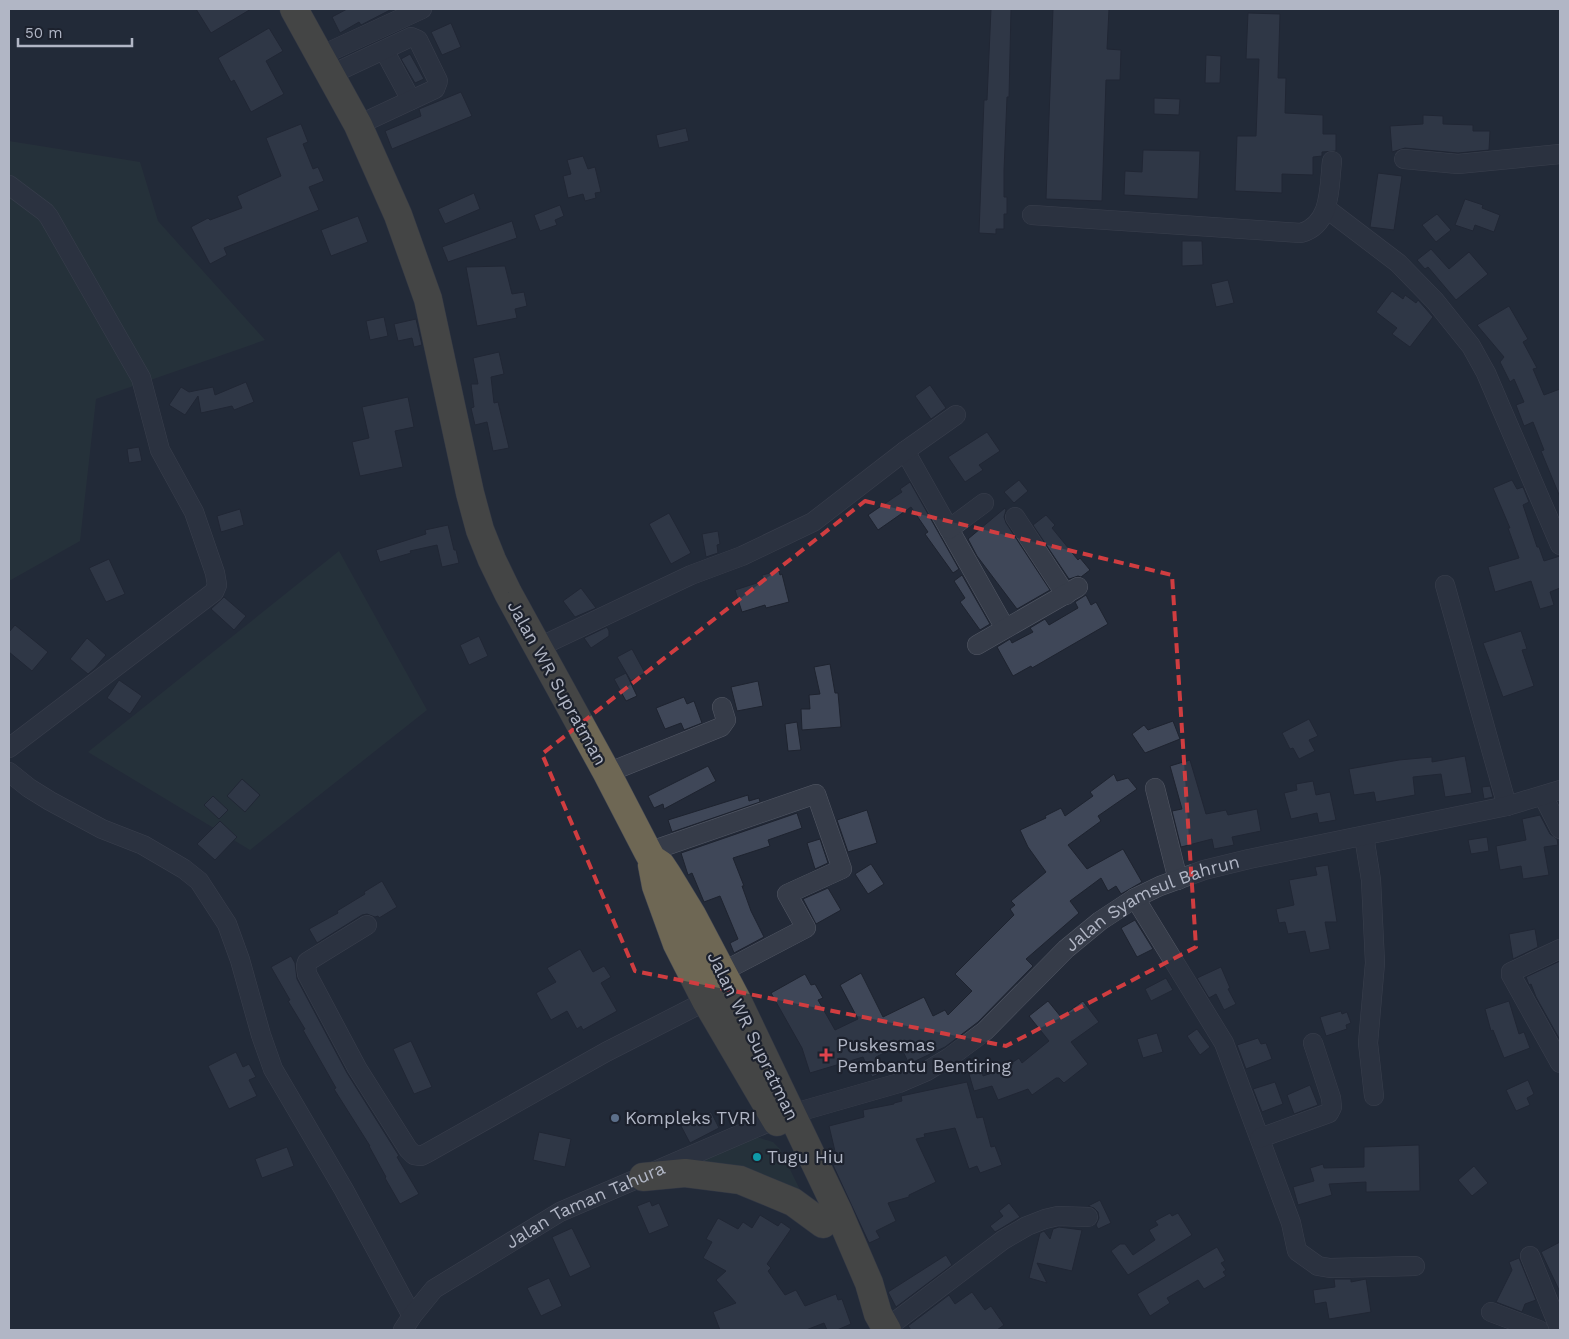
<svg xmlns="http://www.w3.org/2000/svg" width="1569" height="1339" viewBox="0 0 1569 1339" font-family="'Work Sans',sans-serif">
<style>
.green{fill:#293a3d}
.building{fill:#3f4758;stroke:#1e232f}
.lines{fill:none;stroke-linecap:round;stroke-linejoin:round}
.minor-casing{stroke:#545966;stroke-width:20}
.highway-casing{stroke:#414653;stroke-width:29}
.minor{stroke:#363c49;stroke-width:19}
.highway{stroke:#6e6754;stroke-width:28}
.marked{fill:none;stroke:#d03d40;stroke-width:4;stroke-dasharray:10 6;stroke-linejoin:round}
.health-dot{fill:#e0444e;stroke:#1c212d;stroke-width:2}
.service-dot{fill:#5c6f8a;stroke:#1c212d;stroke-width:2}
.culture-dot{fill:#0f9aa8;stroke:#1c212d;stroke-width:2}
.labels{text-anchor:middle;stroke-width:4.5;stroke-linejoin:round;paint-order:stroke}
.street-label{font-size:18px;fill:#b1b6c5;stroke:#1c212d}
.poi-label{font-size:18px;fill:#b1b6c5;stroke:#1c212d;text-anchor:start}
</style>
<rect width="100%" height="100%" fill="#232a38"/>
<path class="green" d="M9 141 140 162 158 221 265 340 96 399 80 541 9 581Z
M339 551 427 710 250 850 88 752Z
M756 1137 773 1142 780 1149 803 1196 694 1161Z"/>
<path class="building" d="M196 9H251L211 33Z
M347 9H392L361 25 359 22 340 33 332 17Z
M991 9H1011L1009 97H1007L1004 170V197H1007V214H1004V229H996V234L979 233 984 100H987Z
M1053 9H1109L1107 49 1121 50 1120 80H1106L1102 201 1046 199Z
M1248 13 1280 14 1278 78H1286L1285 113 1323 115V134H1336V151L1322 152V156L1313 157V175L1282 174V193L1235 191 1237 136H1256L1259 59H1246Z
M451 23 461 47 442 55 431 32Z
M269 28 283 51 266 61 284 94 251 112 234 80 231 82 218 58Z
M410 54 424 79 415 83 401 59Z
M1206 55 1221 56 1220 83H1205Z
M461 92 472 116 392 149 385 131 421 116 419 109Z
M1154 98 1180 99 1179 115 1154 114Z
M1423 115 1443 116V124L1473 125V131H1490L1489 150 1458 153 1405 148 1392 152 1390 126 1423 124Z
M301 124 308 142 303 144 313 169 318 167 324 181 309 187 319 210 224 248 227 255 210 264 191 227 208 218 210 220 242 208 237 196 281 176 266 138Z
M686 128 689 141 659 148 656 135Z
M1143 150 1200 151 1198 199 1124 195 1125 171 1142 172Z
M583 156 588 169 595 167 601 192 595 193 596 198 585 201 583 194 568 198 563 176 571 174 567 160Z
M1378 173 1402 176 1394 230 1370 227Z
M474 193 480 209 445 224 438 209Z
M1465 199 1483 205 1482 208 1500 215 1494 232 1475 225 1473 231 1455 225Z
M560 205 564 216 555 220 557 225 540 231 534 215Z
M1437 214 1451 230 1436 242 1422 225Z
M358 216 368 242 331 256 321 230Z
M512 221 517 238 448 262 442 247Z
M1182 241H1202L1203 265 1182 266Z
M1431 249 1449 269 1469 252 1488 274 1456 300 1428 267 1425 269 1417 260Z
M505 266 512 294 524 292 527 306 515 309 517 318 477 326 466 267Z
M1228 280 1234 303 1216 307 1211 284Z
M1392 291 1403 299 1405 295 1416 303 1418 300 1433 317 1410 347 1392 334 1397 328 1376 312Z
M1509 306 1528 339 1523 342 1537 368 1533 369 1544 395 1560 389V497L1541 451 1544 450 1533 422 1524 426 1516 405 1524 402 1514 379 1510 382 1500 362 1504 357 1477 325Z
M384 317 388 336 370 340 366 321Z
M416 319 422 345 414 347 412 338 398 341 394 324Z
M499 352 504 374 491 377 494 403 498 402 509 448 493 451 487 422 475 425 471 408 474 407 471 384H478L473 358Z
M246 382 254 402 234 410 232 406 201 413 198 396 185 415 169 405 181 387 189 392 213 387 215 395Z
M930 385 946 408 931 419 915 396Z
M408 397 414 427 395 431 403 467 360 476 352 442 369 438 362 407Z
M987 432 1000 451 979 465 983 470 965 482 948 457Z
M139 447 142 461 129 463 127 449Z
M1019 480 1028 491 1014 503 1004 492Z
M1512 480 1517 489 1523 487 1529 502 1523 505 1537 547H1539L1544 561 1560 556V588L1550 592 1554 605 1540 609 1531 581 1495 592 1488 567 1519 558 1508 528H1510L1493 488Z
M910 482 959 569 953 573 925 534 928 532 911 507 878 530 868 515 902 492 900 489Z
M1005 508 1006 510 1004 517 1006 523 1050 590 1017 609 977 556 968 539Z
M240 509 244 525 221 532 217 516Z
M669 513 691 553 671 564 649 524Z
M1046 515 1055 525 1052 528 1078 560 1080 558 1090 570 1081 577 1078 576 1069 579 1033 525Z
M448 525 454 550H456L459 563 442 567 437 545 410 551 411 553 380 562 376 550 426 534 425 530Z
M718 531 720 544 717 545 718 553 706 557 702 534Z
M109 559 125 594 106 602 89 568Z
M779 571 780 575 782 574 789 602 766 608 765 605 742 612 735 590 763 581 762 575Z
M962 575 990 624 980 630 960 602 965 598 954 581Z
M581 588 596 608 575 617 563 601Z
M1086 595 1091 605 1096 602 1108 624 1032 668 1031 666 1013 676 997 647 1010 639 1012 643 1033 632 1030 628 1045 619 1049 625 1078 608 1075 602Z
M224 597 246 616 234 630 211 609Z
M15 625 48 652 32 671 9 652V632Z
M607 627 609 631V636L591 648 584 638Z
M1521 631 1527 649 1522 650 1534 686 1503 697 1483 643Z
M479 636 488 656 469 665 460 645Z
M87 638 106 655 95 668 88 674 70 659Z
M632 649 645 673 631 681 617 657Z
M830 664 835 693H838L841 727 802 730 801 709H810L809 695 820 694 814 667Z
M626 673 637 696 626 701 614 679Z
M119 680 142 696 130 714 107 698Z
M758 681 763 706 737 711 731 687Z
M684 697 687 704 694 701 702 723 684 730 681 723 665 729 656 708Z
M1309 719 1318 736 1309 740 1315 751 1299 759 1293 748 1290 749 1282 733Z
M1173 721 1180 739 1145 753 1132 734 1144 725 1148 730Z
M797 722 801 750 788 751 785 724Z
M1465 756 1472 793 1445 797 1441 774 1413 777 1415 795 1376 802 1374 792 1354 795 1349 769 1399 760 1432 757V762Z
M1190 760 1206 814 1226 810 1228 815 1257 809 1261 831 1232 837 1234 845 1214 849 1212 839 1181 847 1172 811 1182 809 1170 766Z
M708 766 716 781 664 809 663 804 654 808 648 796Z
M1114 774 1117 781 1128 778 1137 789 1098 816 1101 821 1068 845 1087 869 1123 849 1142 882 1121 894 1116 886 1108 891 1101 878 1070 901 1079 913 1026 959 1033 966 978 1022 945 1047 909 1064 900 1045 876 1057 883 1072 872 1077 863 1057 810 1073 802 1048 771 993 805 974 811 985 815 984 823 998 818 1000 835 1030 858 1019 840 985 861 973 883 1017 924 997 933 1016 945 1010 948 1015 972 991 955 974 1014 915 1010 909 1015 905 1011 901 1046 872 1028 847 1020 830 1046 818 1045 816 1061 808 1065 816 1093 796 1090 792Z
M242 779 260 795 245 812 227 796Z
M1313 781 1316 795 1330 792 1336 820 1319 823 1317 813 1291 819 1284 793 1297 790 1296 784Z
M1490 786 1493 797 1484 799 1482 787Z
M748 795 749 801 759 798 760 802 672 832 668 820Z
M213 796 228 810 219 819 204 805Z
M867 810 877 843 848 852 837 820Z
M797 813 802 828 768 840 770 846 733 858 744 886H742L751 911 764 937 734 953 730 943 738 939 720 896 704 902 692 873 688 875 681 853Z
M1540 815 1550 834 1557 839 1558 845 1544 847 1549 875 1523 879 1521 866 1500 870 1496 846 1526 840 1522 819Z
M220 821 237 837 215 860 197 844Z
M1487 837 1489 851 1471 854 1468 840Z
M820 839 828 863 815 869 807 843Z
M871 864 884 884 868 894 855 874Z
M1328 865 1337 922H1325L1330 949 1310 953 1305 931 1288 934 1285 922 1279 923 1276 909 1294 905 1289 880 1317 875 1315 867Z
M382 881 397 907 379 918 378 916 375 917 367 914 362 915 317 943 309 929 338 913 337 911 365 894 364 892Z
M828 888 841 910 816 924 803 899Z
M1135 920 1153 949 1137 957 1121 928Z
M1535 929 1538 947 1513 959 1509 934Z
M580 949 593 972 604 966 611 977 601 983 617 1011 583 1030 581 1026 577 1029 567 1011 551 1020 536 993 556 982 547 968Z
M291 956 295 963 297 979 347 1073 399 1156 397 1157 419 1194 400 1204 385 1178 386 1177 369 1146H370L334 1089 336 1088 303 1030 305 1029 288 1001 290 1000 271 967Z
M1560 961V1040L1536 997 1531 984 1529 985 1526 977Z
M1221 967 1230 988 1228 989 1236 1004 1224 1010 1216 994 1209 998 1197 978Z
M1166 978 1173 990 1151 1001 1145 989Z
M1048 1001 1061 1017 1083 1001 1099 1022 1071 1042 1088 1064 1064 1083 1059 1078H1056L1032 1095 1028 1089 998 1100 992 1086 974 1091 969 1074 982 1071 983 1076 1001 1070 1019 1058 1022 1063 1049 1041 1029 1016Z
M1509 1001 1519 1034 1524 1032 1530 1048 1504 1058 1493 1030 1491 1031 1485 1009Z
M1341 1011 1342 1014 1347 1012 1351 1023 1346 1025 1347 1029 1326 1036 1320 1017Z
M1197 1029 1210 1047 1200 1055 1187 1036Z
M1157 1033 1163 1052 1143 1058 1137 1039Z
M1258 1038 1261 1044 1266 1043 1272 1059 1246 1069 1237 1045Z
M411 1041 432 1087 414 1094 393 1049Z
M236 1052 243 1067 249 1064 256 1077 249 1080 257 1096 229 1109 208 1066Z
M1528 1080 1534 1094 1527 1098 1530 1105 1516 1111 1506 1090Z
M967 1082 977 1118 983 1117 991 1147 995 1146 1002 1165 980 1173 977 1166 969 1169 955 1128 924 1134 925 1137 916 1139 936 1182 909 1195V1197L888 1203 896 1221 876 1231 880 1238 869 1243 833 1165 838 1164 829 1126 864 1117 863 1110 894 1104V1103L902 1101 901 1096Z
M1275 1082 1283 1104 1262 1112 1253 1089Z
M1310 1085 1318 1105 1294 1114 1287 1095Z
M711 1112 719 1128 690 1143 681 1126Z
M539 1132 571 1139 565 1167 533 1160Z
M1419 1145 1420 1191 1366 1192V1182L1329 1184 1332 1195 1298 1205 1293 1187 1314 1181 1310 1168 1323 1164 1324 1168 1364 1167V1147Z
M287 1147 294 1166 262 1178 255 1159Z
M1474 1166 1488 1183 1472 1196 1458 1180Z
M1100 1200 1111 1223 1098 1229 1096 1225 1099 1218 1098 1212 1094 1208 1088 1206Z
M650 1201 652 1206 659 1203 669 1226 649 1234 637 1206Z
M1009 1203 1020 1217 995 1232 990 1226 1003 1216 999 1211Z
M1170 1213 1172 1216 1178 1213 1192 1235 1128 1275 1111 1251 1120 1244H1125L1133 1255 1155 1240 1149 1230 1158 1225 1155 1221Z
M760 1215 778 1226 781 1222 791 1229 767 1264 771 1268 768 1271 785 1295 796 1290 805 1306 836 1294 838 1300 842 1299 851 1324 837 1330H827L824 1323 806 1330H720L713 1312 736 1303 716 1280 726 1271 703 1258 712 1242 706 1239 718 1218 738 1229 743 1222 752 1228Z
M1059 1227 1082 1230 1072 1271 1037 1263 1047 1283 1029 1278 1040 1233 1044 1231 1050 1239 1053 1229Z
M572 1228 591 1267 570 1277 552 1237Z
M1560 1242V1292L1541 1252Z
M1217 1247 1225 1261 1221 1263 1226 1270 1223 1272 1226 1276 1204 1289 1198 1280 1167 1298 1170 1303 1150 1316 1137 1294Z
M946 1255 952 1265 896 1307 888 1292Z
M1519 1258 1536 1300 1525 1304 1522 1312 1496 1302 1512 1270 1509 1262Z
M549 1278 562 1306 541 1316 527 1288Z
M1334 1279H1351V1282L1366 1279 1371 1312 1329 1319 1326 1302 1315 1304 1313 1290 1335 1287Z
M972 1292 985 1310 991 1306 1004 1325 997 1330H911L908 1326 949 1295 955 1304Z"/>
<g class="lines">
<g class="minor-casing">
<g id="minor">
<path d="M384 50 411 100"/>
<path d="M320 56 422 9"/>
<path d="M330 75 411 37 418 40 438 81 435 89 358 125"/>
<path d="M1404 159 1458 164 1560 154"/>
<path d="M9 185 45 212 49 217 141 378 160 450 194 512 215 573 217 585 214 592 9 748"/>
<path d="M1327 209 1398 263 1435 301 1471 346 1486 373 1560 545"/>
<path d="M1032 215 1301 233C1332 224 1329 187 1332 161"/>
<path d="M905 451 1005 628"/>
<path d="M1015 517 1066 595"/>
<path d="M949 529 984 503"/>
<path d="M1445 585 1507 806"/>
<path d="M977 645 1078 587"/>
<path d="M537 648 691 575 742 556 813 522 905 451 956 415"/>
<path d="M9 772 29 788 50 801 102 829 143 845 184 869 199 881 227 924 240 960 261 1035 273 1069 344 1190 412 1316"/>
<path d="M607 773 721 727 726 720 722 707"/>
<path d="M1155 788 1178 880"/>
<path d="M1543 796 1560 829"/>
<path d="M1364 836 1371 880 1375 963 1368 1043 1374 1096"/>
<path d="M648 852 816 794 842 869 787 894 806 928 722 972"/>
<path d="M1135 898 1224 1043 1291 1223 1297 1251 1318 1266 1330 1268 1415 1266"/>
<path d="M367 925 307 962 306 966 307 974 357 1068 408 1149 414 1155 421 1156 427 1153 606 1052 706 1001"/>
<path d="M1560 949 1511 972V975L1560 1063"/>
<path d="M1260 1138 1329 1113 1332 1107 1331 1098 1313 1043"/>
<path d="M1530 1256 1560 1330"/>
<path d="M1491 1312 1539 1330"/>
<path id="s1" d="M403 1330 412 1316 434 1289 560 1212 776 1119 791 1114 899 1083 927 1071 950 1057 985 1031 1066 949 1100 921 1135 898 1160 886 1204 870 1249 859 1507 806 1560 790"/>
<path d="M884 1330 1003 1240 1027 1226 1045 1219 1058 1216 1088 1217"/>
</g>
</g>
<g class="highway-casing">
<path id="highway" d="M294 9 358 125 398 215 428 299 470 493 480 530 492 560 508 593 607 773 648 852 652 859 661 865 667 874 692 915 739 1004 838 1211 869 1283 878 1314 887 1330
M652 865 656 886 677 944 706 1001 777 1122
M643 1177 685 1173 740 1180 793 1202 823 1224"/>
</g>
<use href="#minor" class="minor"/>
<use href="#highway" class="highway"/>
</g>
<path d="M0 0H1569V1339H0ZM865 501 1172 575 1196 947 1006 1046 635 971 542 754Z" fill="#232a38" fill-opacity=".55" fill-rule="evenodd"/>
<path class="marked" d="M865 501 1172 575 1196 947 1006 1046 635 971 542 754Z"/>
<path class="health-dot" d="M823.5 1047.5h5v5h5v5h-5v5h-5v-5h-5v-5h5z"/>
<circle class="service-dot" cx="615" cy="1118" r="5"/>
<circle class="culture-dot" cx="757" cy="1157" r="5"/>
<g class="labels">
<g class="street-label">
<text transform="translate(557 683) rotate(61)" y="6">Jalan WR Supratman</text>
<text dy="6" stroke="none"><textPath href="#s1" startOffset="878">Jalan Syamsul Bahrun</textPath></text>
<text transform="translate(753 1036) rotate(64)" y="6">Jalan WR Supratman</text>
<text dy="6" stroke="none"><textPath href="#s1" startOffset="225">Jalan Taman Tahura</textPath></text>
</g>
<g class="poi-label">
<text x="837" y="1051">Puskesmas<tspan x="837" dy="21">Pembantu Bentiring</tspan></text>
<text x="625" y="1124">Kompleks TVRI</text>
<text x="767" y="1163">Tugu Hiu</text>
</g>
</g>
<rect width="1569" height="1339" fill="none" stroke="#b1b6c5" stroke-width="20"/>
<path d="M18 38v8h114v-8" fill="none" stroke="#b1b6c5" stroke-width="2.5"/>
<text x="25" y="38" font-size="15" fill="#b1b6c5" stroke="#1c212d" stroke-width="4" paint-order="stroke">50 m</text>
</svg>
